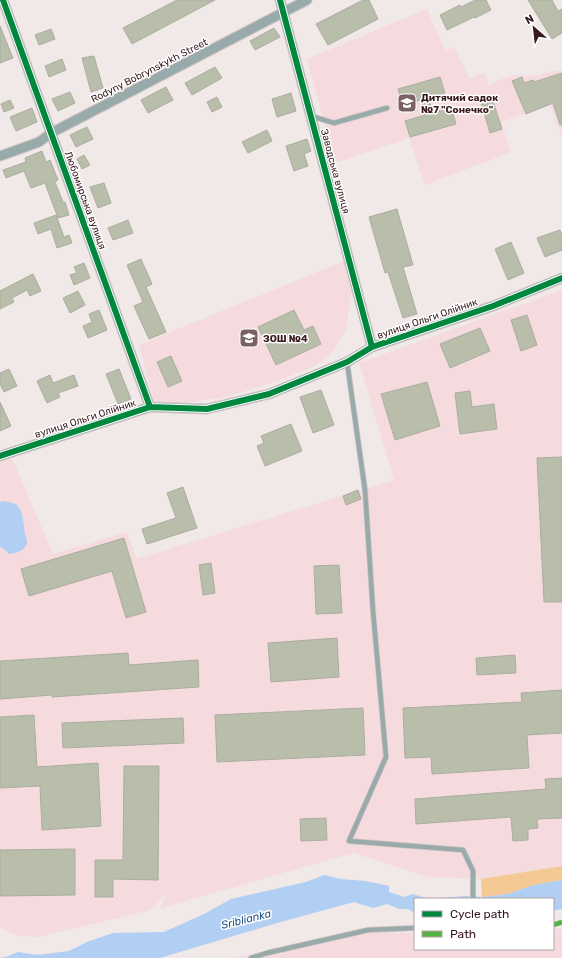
<svg xmlns="http://www.w3.org/2000/svg" width="562" height="958" viewBox="0 0 562 958" font-family="Rubik,sans-serif">
<style>
.built{fill:#f5dbde}
.green{fill:#f4c993}
.water{fill:#b1cff3}
.building{fill:#b8bea9;stroke:#abada1}
.lines{fill:none;stroke-linecap:round;stroke-linejoin:round}
.lane-casing{stroke:#cfc4c4;stroke-width:6}
.street-casing{stroke:#cfc4c4;stroke-width:11}
.lane{stroke:#98abaa;stroke-width:4.5}
.street{stroke:#98abaa;stroke-width:9}
.quiet{stroke:#56b145;stroke-width:5;stroke-dasharray:10 5;stroke-linecap:butt}
.cycleway-casing{stroke:#fff;stroke-width:8}
.cycleway{stroke:#00873e;stroke-width:6}
.labels{text-anchor:middle;stroke-width:3;stroke-linejoin:round;paint-order:stroke}
.street-label{font-size:10px;fill:#38191e;stroke:#fff}
.poi-label{font-size:10px;font-weight:bold;fill:#38191e;stroke:#fff;text-anchor:start}
.water-label{font-size:11px;font-style:italic;fill:#1f568d;stroke:#fff}
</style>
<rect width="100%" height="100%" fill="#f1e8e8"/>
<path class="built" d="M427 9 445 51 454 47 469 78 485 73 489 86 501 79 514 75 529 76 562 70V138L550 105 501 122 511 152 425 185 409 138 335 163 307 59Z
M344 261 351 292 346 331 329 356 311 368 277 381 223 398 168 404 154 401 139 345Z
M562 290V866L481 879 429 877 353 853 161 908 166 892 158 903 147 911 38 937 18 936 0 928V461L12 458 53 554 127 532 136 559 394 480 359 363Z
M562 928V958H233L364 932 415 933V949H553V929Z"/>
<path class="green" d="M562 866V880L534 885 507 894 482 897 481 879Z"/>
<path class="water" d="M3 501C8 502 14 502 18 506 23 512 23 521 24 527 24 532 26 536 27 540 28 550 17 553 9 554L0 546V502Z
M324 875 341 879 366 881 389 886V892L405 897 412 894 430 899 465 896 482 897 507 894 534 885 562 880V909L553 911V899H415V913L408 909H399L387 904 373 908 354 902 284 921 160 958H0L6 957 18 952 37 955 69 951 87 942 113 933 164 932 204 914 231 899 306 882Z"/>
<path class="building" d="M177 0H215L132 44 123 28Z
M363 0H369L378 19 328 45 316 24Z
M475 0H486L491 10 475 18 474 17 447 30 440 15 460 5 461 7Z
M528 0H552L558 11 562 9V33L552 39Z
M0 26 13 58 0 63Z
M274 28 280 37 255 50 250 41Z
M51 29 55 39 39 45 35 35Z
M94 56 103 88 91 92 82 58Z
M62 59 66 70 49 77 45 66Z
M215 67 222 78 192 95 185 83Z
M562 73V125H560L553 103 526 114 512 81 522 77 524 83 533 80 534 82Z
M440 77 445 93 428 98 433 112 451 107 456 124 410 137 405 121 425 115 421 100 403 105 398 89Z
M166 87 173 100 148 113 141 100Z
M70 92 75 103 58 111 52 99Z
M291 93 296 111 277 117 272 99Z
M217 97 222 107 212 112 207 102Z
M492 98 502 129 490 133 481 102Z
M10 100 14 108 4 112 1 104Z
M32 108 37 122 16 131 10 117Z
M87 127 93 139 76 147 70 135Z
M267 130 272 141 248 153 242 142Z
M307 139 311 151 304 154 308 166 294 171 286 146Z
M42 151 46 162 50 160 58 180 55 182 63 202H65L69 215 58 218 45 183 31 188 24 171 6 178 3 170 26 162 25 158Z
M84 155 90 165 82 169 77 159Z
M104 183 111 203 98 208 90 187Z
M397 209 413 265 403 267 417 314 403 318 388 272 385 273 369 217Z
M56 215 64 237 69 235 72 243 57 248 51 229 38 234 34 223Z
M128 220 133 233 113 240 108 228Z
M560 230 562 236V250L545 257 537 238Z
M511 242 524 273 508 280 495 249Z
M141 259 152 284 146 287 166 332 149 339 134 306 143 302 127 265Z
M84 263 90 278 74 285 70 275 77 273 74 267Z
M33 274 41 291 30 296 27 290 12 298 14 302 0 309V291Z
M78 291 85 305 70 313 63 298Z
M99 310 107 330 88 338 83 326 92 322 89 314Z
M294 310 304 330 313 326 321 344 276 365 258 327Z
M527 315 537 345 521 351 511 320Z
M480 328 490 351 450 368 440 344Z
M171 356 182 381 168 387 157 362Z
M9 369 17 386 4 392 0 384V373Z
M119 369 131 399 118 404 106 374Z
M50 375 53 383 74 375 78 386 58 393 60 397 47 403 37 381Z
M427 382 440 426 395 440 381 394Z
M321 390 334 425 313 433 300 397Z
M470 391 472 407 494 404 497 429 460 434 455 393Z
M0 402 11 426 0 431Z
M291 424 302 451 265 466 257 446 264 443 261 436Z
M562 457V602H544L537 458Z
M183 487 197 528 147 544 142 529 176 518 167 493Z
M358 490 361 499 346 505 343 496Z
M124 538 146 612 126 618 112 571 29 596 21 569Z
M211 563 215 593 203 595 199 565Z
M339 565 342 613 316 614 314 566Z
M337 638 339 677 271 682 268 643Z
M128 653 129 665 198 660 199 687 52 697V695L0 699V661Z
M515 655 516 673 477 675 476 658Z
M562 690V733L527 735 529 768 432 774 431 757 405 758 403 708 522 702 521 693Z
M363 708 365 755 217 762 215 715Z
M34 715 37 767 98 763 101 826 42 830 40 786 0 788V717Z
M183 718 184 743 63 748 62 723Z
M124 766H159L158 880 113 879V897H95V860H123Z
M562 778V818L537 819 538 828 528 829V840L513 841 511 817 416 824 415 799 546 789 545 779Z
M326 818 327 840 301 841 300 819Z
M75 849V895L0 896V850Z"/>
<g class="lines">
<g class="lane-casing">
<path id="lane" d="M311 116 334 123 387 108
M347 362 365 490 373 611 386 757 349 841 463 850 473 871V899
M251 958 267 953 368 930 415 928"/>
</g>
<g class="street-casing">
<path id="street" d="M3 0 150 407
M280 0 372 347
M0 156 39 142 51 133 307 0
M0 456 150 407 207 409 269 394 347 362 372 347 493 306 562 278"/>
</g>
<use href="#lane" class="lane"/>
<use href="#street" class="street"/>
<path class="quiet" d="M553 925 562 922"/>
<g class="cycleway-casing">
<path id="cycleway" d="M3 0 150 407
M280 0 372 347
M0 456 150 407 207 409 269 394 347 362 372 347 493 306 562 278"/>
</g>
<use href="#cycleway" class="cycleway"/>
</g>
<defs>
<g id="school-square" transform="scale(1)"><rect x="-9" y="-9" width="18" height="18" rx="4" fill="#796165" stroke="#fff"/><path d="M0-5L7-2L0 1L-7-2ZM-4 1L0 2.5L4 1V4Q0 6-4 4Z" fill="#fff"/></g>
</defs>
<g fill-rule="evenodd">
<use href="#school-square" x="407" y="103"/>
<use href="#school-square" x="249" y="338"/>
</g>
<g class="labels">
<g class="street-label">
<text transform="translate(149 70) rotate(-27)" y="4">Rodyny Bobrynskykh Street</text>
<text transform="translate(336 171) rotate(75)" y="4">Заводська вулиця</text>
<text transform="translate(86 200) rotate(70)" y="4">Любомирська вулиця</text>
<text transform="translate(427 318) rotate(-19)" y="4">вулиця Ольги Олійник</text>
<text transform="translate(85 418) rotate(-18)" y="4">вулиця Ольги Олійник</text>
</g>
<g class="poi-label">
<text x="421" y="101">Дитячий садок<tspan x="421" dy="12">№7 "Сонечко"</tspan></text>
<text x="263" y="342">ЗОШ №4</text>
</g>
<g class="water-label">
<text transform="translate(246 919) rotate(-14)" y="4">Sriblianka</text>
</g>
</g>
<rect x="414" y="898" width="140" height="52" fill="#ffffff" stroke="#afa3a5"/>
<rect x="422" y="911" width="20" height="6" fill="#00873e" stroke="#afa3a5"/>
<text x="450" y="918" font-size="12" fill="#38191e">Cycle path</text>
<rect x="422" y="931" width="20" height="6" fill="#56b145" stroke="#afa3a5"/>
<text x="450" y="938" font-size="12" fill="#38191e">Path</text>
<g transform="translate(534 28) rotate(332)" stroke="#ffffff" stroke-width="3" paint-order="stroke">
<path d="M0-3L7 15L0 10L-7 15Z" fill="#38191e"/>
<text y="-6" font-size="11" font-weight="bold" text-anchor="middle" fill="#38191e">N</text>
</g>
</svg>
